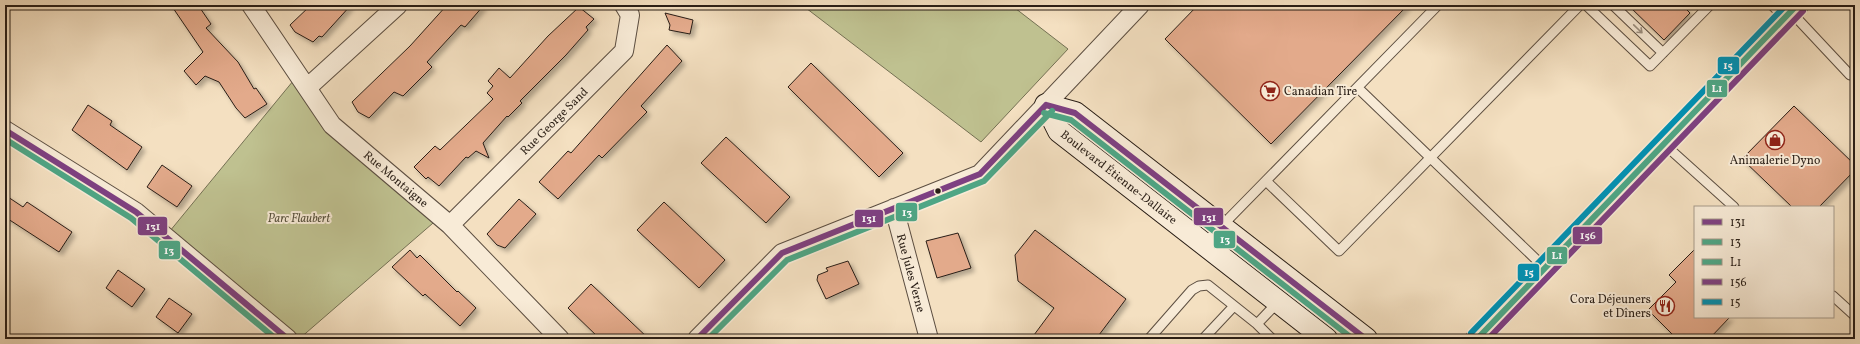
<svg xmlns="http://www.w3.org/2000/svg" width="1860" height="344" viewBox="0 0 1860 344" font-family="Vollkorn,serif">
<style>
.green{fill:#bfc190;stroke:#747053}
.building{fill:#e3aa8b;stroke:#291e16;filter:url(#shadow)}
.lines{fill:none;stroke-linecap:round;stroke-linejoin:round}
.lane-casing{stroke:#5c4e41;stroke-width:11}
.street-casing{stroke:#5c4e41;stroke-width:20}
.secondary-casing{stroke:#291e16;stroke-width:24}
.primary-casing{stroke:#291e16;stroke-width:24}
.lane{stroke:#f8ebd7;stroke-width:9}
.street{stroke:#f8ebd7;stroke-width:18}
.secondary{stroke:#f8ebd7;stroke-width:22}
.primary{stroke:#f4e0c1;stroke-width:22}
.bus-1-casing{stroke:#f8ebd7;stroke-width:9}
.bus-2-casing{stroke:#f8ebd7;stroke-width:9}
.bus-3-casing{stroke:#f8ebd7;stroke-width:9}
.bus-4-casing{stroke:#f8ebd7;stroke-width:9}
.bus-5-casing{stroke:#f8ebd7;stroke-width:9}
.bus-1{stroke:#7e4082;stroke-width:6}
.bus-2{stroke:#4ea685;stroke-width:6}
.bus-3{stroke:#4ea685;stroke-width:6}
.bus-4{stroke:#7e4082;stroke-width:6}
.bus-5{stroke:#0091b3;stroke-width:6}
.oneway{stroke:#9b8f80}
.bus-dot{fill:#291e16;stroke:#f8ebd7;stroke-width:1.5}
.labels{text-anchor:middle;stroke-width:4;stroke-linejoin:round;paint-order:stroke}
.poi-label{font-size:12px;fill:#291e16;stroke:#f8ebd7;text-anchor:start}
.street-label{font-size:12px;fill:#291e16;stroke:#f8ebd7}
.park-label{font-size:12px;font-style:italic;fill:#564f3b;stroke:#f8ebd7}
.line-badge{stroke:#f8ebd7;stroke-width:1.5}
.badge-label{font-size:11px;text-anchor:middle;font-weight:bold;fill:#fff}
</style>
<defs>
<filter id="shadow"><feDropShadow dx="3.5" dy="3.5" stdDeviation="2" flood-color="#0004"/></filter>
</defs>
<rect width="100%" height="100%" fill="#f4e0c1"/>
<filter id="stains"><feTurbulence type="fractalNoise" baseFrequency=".005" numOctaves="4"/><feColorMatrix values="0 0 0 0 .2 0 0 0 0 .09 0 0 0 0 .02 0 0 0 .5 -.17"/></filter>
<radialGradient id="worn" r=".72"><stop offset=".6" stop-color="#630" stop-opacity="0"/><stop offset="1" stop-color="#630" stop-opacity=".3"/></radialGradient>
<path class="green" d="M802 5H1011L1068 49 981 142Z
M298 75 332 125 440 217 299 339H288L165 237Z"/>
<path class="building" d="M171 5H198L211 24 206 28 238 62 254 89 256 88 267 104 245 118 236 108 219 82 205 76 196 85 184 71 203 52Z
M311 5H351L322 37 319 36 313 42 295 32 290 25Z
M447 5H484L465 27 461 25 427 62 432 67 403 96 394 92 369 118 358 112 352 102 410 46Z
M1198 5H1408L1271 144 1165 39Z
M1628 5H1682L1690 13 1664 40Z
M579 7 594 19 586 27 588 30 566 55 520 101 522 103 508 117 507 116 483 143 489 158 476 151 468 158 466 157 439 186 428 177 426 179 414 167 435 146 440 150 493 99 487 93 493 86 488 81 499 68 510 78 548 36Z
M665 13 693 20 690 34 669 30 670 25Z
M667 45 682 61 641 106 647 112 602 158 599 155 558 199 539 182 568 151 571 153Z
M811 63 903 153 879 177 788 87Z
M88 105 112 121 110 125 142 147 127 170 72 130Z
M1794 106 1855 165V170L1819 207H1792L1742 159Z
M726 137 790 197 766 223 701 163Z
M162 165 192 186 177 207 147 187Z
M5 195 23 207 27 202 72 232 59 252 5 217Z
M519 199 536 214 505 248 497 245 487 234Z
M664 202 725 260 699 288 637 230Z
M1035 230 1126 299 1096 339H1031L1054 308 1018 281 1015 255Z
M958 233 971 268 937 278 926 241Z
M1695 249V317H1730L1709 339H1677L1648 310 1676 282 1669 275Z
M410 250 417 258 420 255 457 292 458 291 476 308 460 326 425 294 423 296 392 267Z
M848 261 859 284 826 299 817 280 818 275 828 271 826 268Z
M118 270 145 289 132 307 106 288Z
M591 284 649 339H600L568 308Z
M169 298 192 314 178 333 156 317Z"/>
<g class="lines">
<g class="lane-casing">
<path id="lane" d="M1586 5 1650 66 1710 5
M1613 5 1663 53
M1772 5 1785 18
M1791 12 1850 75
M1358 88 1545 268
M1664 144 1734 207
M1266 181 1339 251 1580 5
M1204 244 1438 5
M1833 296 1855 316
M1257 324 1272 339
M1149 339 1192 290 1199 286 1208 285 1257 324 1278 302
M1203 339 1234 306"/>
</g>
<g class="street-casing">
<path id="street" d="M251 5 332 125 450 225 560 339
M307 88 398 5
M5 130 136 212 288 339
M894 208 929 339
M450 225 624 51 630 15 624 5
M697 339 782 253 980 174 1140 5"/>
</g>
<g class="secondary-casing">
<path id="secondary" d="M1046 105 1075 113 1366 339
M1046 105 1059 131 1326 339"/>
</g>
<g class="primary-casing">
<path id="primary" d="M1477 339 1797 5"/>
</g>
<use href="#lane" class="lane"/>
<use href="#street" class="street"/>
<use href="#secondary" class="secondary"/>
<use href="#primary" class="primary"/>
<g class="bus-1-casing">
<path id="bus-1" d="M1046 105 1075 113 1366 339
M5 130 136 212 288 339
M697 339 782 253 980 174 1046 105"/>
</g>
<g class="bus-2-casing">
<path id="bus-2" d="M1044 113 1071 120 1353 339
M5 139 131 218 276 339
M708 339 787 260 984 181 1052 111"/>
</g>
<g class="bus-3-casing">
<path id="bus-3" d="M1477 339 1797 5"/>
</g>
<g class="bus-4-casing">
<path id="bus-4" d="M1488 339 1803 11"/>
</g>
<g class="bus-5-casing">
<path id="bus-5" d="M1471 333 1786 5"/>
</g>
<use href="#bus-1" class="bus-1"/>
<use href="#bus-2" class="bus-2"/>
<use href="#bus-3" class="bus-3"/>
<use href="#bus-4" class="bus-4"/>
<use href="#bus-5" class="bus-5"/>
</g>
<defs><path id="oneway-shaft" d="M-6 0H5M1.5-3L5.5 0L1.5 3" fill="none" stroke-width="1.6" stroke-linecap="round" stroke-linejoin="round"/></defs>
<use class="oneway" href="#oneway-shaft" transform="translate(1638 29) rotate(44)"/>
<defs>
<g id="supermarket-ring" transform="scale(1)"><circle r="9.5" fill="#f8ebd7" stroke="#8f2418" stroke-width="1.5"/><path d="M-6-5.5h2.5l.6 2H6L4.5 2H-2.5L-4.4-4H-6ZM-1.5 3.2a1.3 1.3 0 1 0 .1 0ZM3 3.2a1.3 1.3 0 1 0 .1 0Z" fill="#8f2418"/></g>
<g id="shop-ring" transform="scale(1)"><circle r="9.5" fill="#f8ebd7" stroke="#8f2418" stroke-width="1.5"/><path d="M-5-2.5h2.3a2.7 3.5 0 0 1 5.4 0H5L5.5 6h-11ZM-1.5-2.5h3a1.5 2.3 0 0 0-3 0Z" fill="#8f2418"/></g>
<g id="restaurant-ring" transform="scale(1)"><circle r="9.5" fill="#f8ebd7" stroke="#8f2418" stroke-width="1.5"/><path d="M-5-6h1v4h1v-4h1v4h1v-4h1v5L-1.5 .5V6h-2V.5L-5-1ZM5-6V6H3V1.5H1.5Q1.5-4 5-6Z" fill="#8f2418"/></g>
</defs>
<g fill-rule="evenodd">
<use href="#supermarket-ring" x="1270" y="91"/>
<use href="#shop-ring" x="1775" y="140"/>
<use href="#restaurant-ring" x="1665" y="306"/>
</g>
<circle class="bus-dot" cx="938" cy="191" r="3.5"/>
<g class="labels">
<g class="poi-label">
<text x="1284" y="95">Canadian Tire</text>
<text x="1775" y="164" text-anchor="middle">Animalerie Dyno</text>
<text x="1651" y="303" text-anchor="end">Cora Déjeuners<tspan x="1651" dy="14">et Dîners</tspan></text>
</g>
<g class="street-label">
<text transform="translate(554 121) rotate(-45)" y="4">Rue George Sand</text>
<text transform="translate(1119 177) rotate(38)" y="4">Boulevard Étienne-Dallaire</text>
<text transform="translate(396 179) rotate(40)" y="4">Rue Montaigne</text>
<text transform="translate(911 273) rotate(75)" y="4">Rue Jules Verne</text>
</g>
<g class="park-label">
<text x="299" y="222">Parc Flaubert</text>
</g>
</g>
<g class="line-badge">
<rect x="1717" y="56" width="23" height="19" rx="4" fill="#0091b3"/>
<rect x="1706" y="79" width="22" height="19" rx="4" fill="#4ea685"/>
<rect x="895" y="202" width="23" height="20" rx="4" fill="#4ea685"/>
<rect x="1193" y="207" width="31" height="19" rx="4" fill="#7e4082"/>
<rect x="854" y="209" width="30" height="19" rx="4" fill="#7e4082"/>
<rect x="137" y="216" width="31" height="20" rx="4" fill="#7e4082"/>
<rect x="1572" y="226" width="31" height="19" rx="4" fill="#7e4082"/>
<rect x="1213" y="230" width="23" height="19" rx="4" fill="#4ea685"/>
<rect x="158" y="240" width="23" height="20" rx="4" fill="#4ea685"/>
<rect x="1546" y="246" width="22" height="19" rx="4" fill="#4ea685"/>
<rect x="1517" y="263" width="23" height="19" rx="4" fill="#0091b3"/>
</g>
<g class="badge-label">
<text x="1728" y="69">15</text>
<text x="1717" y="92">L1</text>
<text x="907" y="216">13</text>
<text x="1209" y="221">131</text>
<text x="869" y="222">131</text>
<text x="153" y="230">131</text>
<text x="1588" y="239">156</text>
<text x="1225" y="243">13</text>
<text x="169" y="254">13</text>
<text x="1557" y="259">L1</text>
<text x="1529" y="276">15</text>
</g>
<rect width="1860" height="344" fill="none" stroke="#f4e0c1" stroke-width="20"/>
<rect x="6" y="6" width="1848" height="332" fill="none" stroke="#291e16" stroke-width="2"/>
<rect x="10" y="10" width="1840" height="324" fill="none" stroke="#291e16"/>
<rect x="1694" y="206" width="140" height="112" fill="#f8ebd7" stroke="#a5998a"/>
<rect x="1702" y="219" width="20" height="6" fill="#7e4082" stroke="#a5998a"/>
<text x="1730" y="226" font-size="12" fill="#291e16">131</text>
<rect x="1702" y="239" width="20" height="6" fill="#4ea685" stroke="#a5998a"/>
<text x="1730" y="246" font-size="12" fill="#291e16">13</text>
<rect x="1702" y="259" width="20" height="6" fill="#4ea685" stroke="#a5998a"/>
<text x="1730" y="266" font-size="12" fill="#291e16">L1</text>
<rect x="1702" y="279" width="20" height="6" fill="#7e4082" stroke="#a5998a"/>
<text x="1730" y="286" font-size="12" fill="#291e16">156</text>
<rect x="1702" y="299" width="20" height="6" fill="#0091b3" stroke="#a5998a"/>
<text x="1730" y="306" font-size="12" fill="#291e16">15</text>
<rect width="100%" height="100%" filter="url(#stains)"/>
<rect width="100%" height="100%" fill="url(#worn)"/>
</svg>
